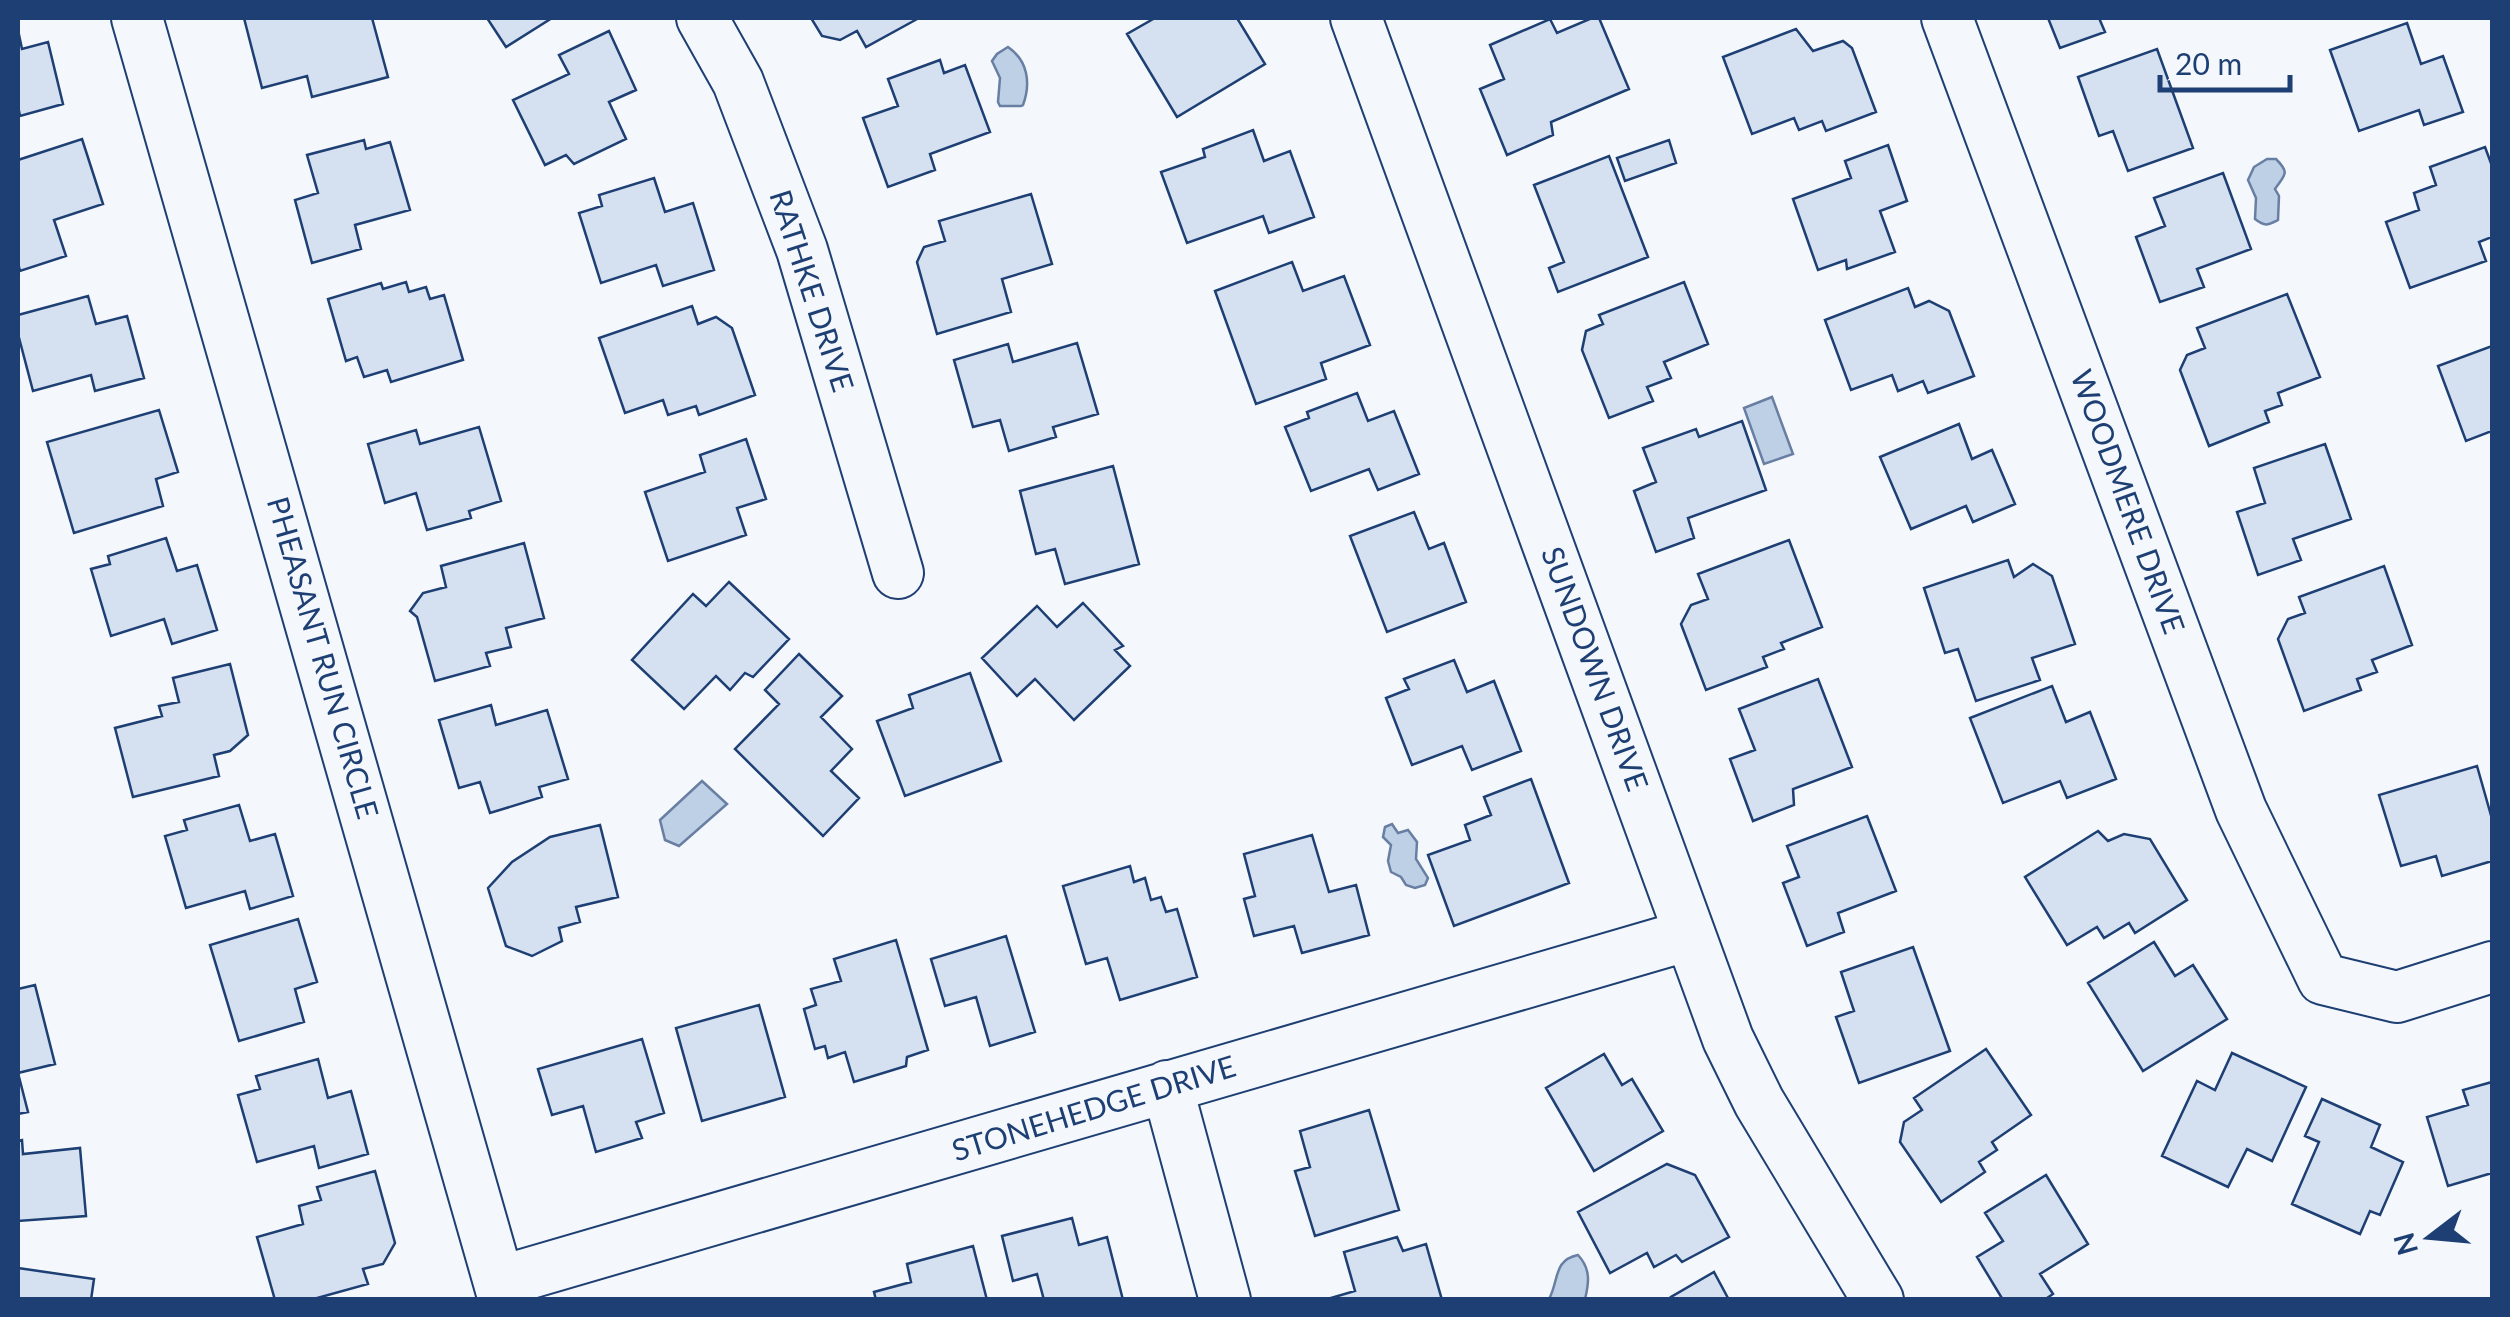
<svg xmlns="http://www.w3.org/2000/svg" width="2510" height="1317" viewBox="0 0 2510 1317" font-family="Lato,sans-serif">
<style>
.water{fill:#bed0e5;stroke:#687fa3;stroke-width:2.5}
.building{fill:#d5e0f0;stroke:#1d3f73;stroke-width:2.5}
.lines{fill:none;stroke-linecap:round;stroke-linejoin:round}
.minor-casing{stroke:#1d3f73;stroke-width:54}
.minor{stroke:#f4f7fb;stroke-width:50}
.labels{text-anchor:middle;stroke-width:8;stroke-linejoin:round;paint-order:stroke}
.street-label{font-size:30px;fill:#1d3f73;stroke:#f4f7fb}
</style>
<rect width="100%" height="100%" fill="#f4f7fb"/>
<path class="water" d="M1008 47C1028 61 1031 83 1023 105L1021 106H1000L998 102 1000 78 992 61 997 54Z
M2267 159H2276C2291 174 2284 175 2275 189L2279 196 2278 220C2268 225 2265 227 2255 219L2256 198 2248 180 2254 167Z
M1772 397 1793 454 1764 464 1744 408Z
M702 781 727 804 679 846 665 840 660 820Z
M1392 824 1398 833 1408 830 1417 842 1416 859 1428 878 1425 885 1415 888 1406 885 1401 877 1391 872 1388 861 1391 845 1383 837 1385 827Z
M1578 1255C1591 1269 1589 1283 1585 1299H1549C1559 1281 1553 1260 1578 1255Z"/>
<path class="building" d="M244 18H372L388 77 312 97 307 76 262 88Z
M487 18H552L506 47Z
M811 18H919L866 47 857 31 840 40 822 36Z
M1155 18H1237L1265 64 1177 117 1127 34Z
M1592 18H1599L1629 89 1551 122 1553 135 1507 155 1480 89 1504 79 1490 45 1550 19 1557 33Z
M2048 18H2099L2105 32 2060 48Z
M2407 23 2421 64 2443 56 2463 112 2424 125 2419 110 2359 131 2330 50Z
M1796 29 1813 51 1843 41 1852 48 1876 112 1826 131 1822 121 1799 130 1794 118 1752 134 1723 57Z
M18 30 22 49 48 42 63 104 20 116 18 106Z
M609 31 636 90 609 102 626 139 574 164 566 155 545 165 513 100 569 74 559 55Z
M2157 49 2193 148 2128 171 2113 131 2099 136 2078 77Z
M940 60 944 73 965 65 990 132 930 154 935 170 888 187 863 118 898 106 888 79Z
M1253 130 1264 161 1290 151 1314 217 1269 233 1263 216 1187 243 1161 172 1205 157 1203 149Z
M82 139 103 204 54 220 66 256 20 271 18 263V160Z
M364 140 366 149 390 142 410 210 355 225 361 249 312 263 295 200 318 193 307 155Z
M1669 140 1676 163 1625 181 1617 158Z
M1888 145 1907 201 1880 211 1895 252 1847 269 1846 260 1818 270 1793 199 1851 178 1845 161Z
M2485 147 2492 166V237L2479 242 2486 261 2410 288 2386 222 2419 210 2414 193 2436 185 2430 167Z
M1609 156 1648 257 1558 292 1549 268 1564 262 1534 185Z
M2223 173 2251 249 2197 269 2204 287 2160 302 2136 237 2165 226 2154 198Z
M654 178 665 212 693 203 714 270 663 286 656 265 601 283 579 213 602 206 599 195Z
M1031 194 1052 264 1002 279 1011 312 937 334 917 262 924 247 945 241 939 221Z
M1292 262 1303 291 1344 276 1370 345 1321 363 1326 379 1256 404 1215 291Z
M406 282 409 292 426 287 430 299 444 295 463 360 391 382 387 370 364 377 357 357 346 361 328 299 381 283 383 289Z
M1684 282 1708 344 1664 362 1671 378 1647 387 1653 401 1609 418 1582 350 1586 331 1603 324 1599 315Z
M1908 288 1915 307 1929 301 1949 311 1974 376 1928 393 1923 381 1898 391 1892 375 1851 390 1825 320Z
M2287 294 2320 377 2278 393 2282 405 2265 411 2269 422 2209 446 2180 370 2187 355 2205 348 2197 328Z
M88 296 96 324 127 316 144 378 95 391 91 375 33 391 18 334V315Z
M692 306 698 324 716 317 732 328 755 395 699 415 696 406 668 415 663 400 625 413 599 338Z
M1077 343 1098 414 1053 427 1056 437 1009 451 1000 420 973 427 954 360 1008 344 1013 362Z
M2492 346V431L2466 441 2438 366Z
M1357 393 1368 421 1394 411 1419 474 1378 490 1369 469 1311 491 1285 427 1309 418 1307 412Z
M159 410 178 472 156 479 163 506 74 533 47 442Z
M1742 421 1766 490 1688 518 1694 538 1656 552 1634 491 1656 482 1643 448 1696 429 1699 437Z
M1959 424 1972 459 1992 450 2015 504 1973 522 1966 506 1911 529 1880 457Z
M479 427 501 501 469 511 471 518 427 530 416 493 385 503 368 444 416 430 420 444Z
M746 439 766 499 737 508 746 535 668 561 645 492 705 472 700 455Z
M2325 444 2351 519 2293 539 2301 560 2258 575 2237 512 2265 503 2254 468Z
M1113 466 1139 564 1065 584 1055 549 1036 554 1020 491Z
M1414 512 1429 549 1444 543 1466 602 1387 632 1350 536Z
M166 538 177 571 197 565 217 630 172 644 164 619 111 636 91 569 110 564 108 556Z
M1789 540 1822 627 1781 643 1784 649 1763 657 1767 667 1706 690 1681 624 1691 605 1708 599 1698 574Z
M524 543 544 618 506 628 511 647 486 653 490 666 435 681 417 617 410 611 423 593 446 587 441 566Z
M2008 560 2014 577 2033 564 2052 576 2075 644 2032 658 2040 680 1976 701 1958 649 1945 653 1924 588Z
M2384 566 2412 645 2372 660 2377 672 2357 679 2361 690 2304 711 2278 639 2288 619 2305 613 2299 597Z
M729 582 789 639 753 677 745 673 730 690 716 676 684 709 632 660 693 594 706 606Z
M1083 603 1123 646 1115 650 1130 666 1074 720 1035 679 1017 696 982 658 1037 606 1057 627Z
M799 654 842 696 821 717 852 749 831 771 859 798 823 836 735 749 779 704 765 690Z
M1454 660 1467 692 1494 681 1521 751 1472 770 1462 746 1412 765 1386 698 1409 689 1404 679Z
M230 664 248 735 230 751 214 755 219 776 133 797 115 728 162 716 159 706 179 702 173 678Z
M970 673 1001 761 905 796 877 721 913 708 909 695Z
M1818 679 1852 767 1793 789 1794 805 1753 821 1730 759 1755 750 1739 709Z
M2052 686 2066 722 2090 712 2116 779 2067 798 2060 781 2003 803 1970 718Z
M491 705 496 725 547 710 568 779 539 787 542 797 490 813 480 782 459 788 439 720Z
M2477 766 2492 819V861L2442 876 2436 856 2401 866 2379 795Z
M1531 779 1569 883 1454 926 1428 855 1470 840 1465 825 1491 815 1484 797Z
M239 805 250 841 275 834 293 896 250 909 245 891 186 908 165 836 187 830 184 820Z
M1867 816 1896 891 1838 913 1844 932 1807 946 1783 883 1799 877 1787 846Z
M600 825 618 897 576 907 580 922 559 928 562 941 532 956 506 946 488 888 512 862 550 837Z
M2098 831 2108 841 2124 834 2150 839 2187 900 2135 933 2129 923 2104 938 2097 927 2067 945 2025 877Z
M1312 835 1329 892 1356 885 1369 935 1302 953 1294 926 1254 936 1244 899 1255 896 1244 854Z
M1130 866 1134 882 1145 878 1151 900 1161 897 1166 912 1177 909 1197 977 1120 1000 1107 958 1086 964 1063 886Z
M298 919 317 982 295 989 304 1022 239 1041 210 945Z
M1006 936 1035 1032 990 1046 976 997 945 1006 931 959Z
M896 940 928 1050 907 1057 906 1066 854 1082 845 1052 828 1058 825 1046 815 1049 804 1009 816 1005 811 989 841 981 834 959Z
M2154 942 2175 976 2193 965 2227 1019 2143 1071 2088 983Z
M1913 947 1950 1051 1859 1083 1836 1017 1854 1011 1841 972Z
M35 985 55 1064 18 1073 28 1112 18 1114V989Z
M759 1005 785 1097 702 1121 676 1028Z
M642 1039 664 1113 636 1122 642 1138 596 1152 583 1106 552 1115 538 1069Z
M1986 1049 2031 1115 1992 1142 1997 1150 1979 1162 1985 1172 1941 1202 1900 1142 1904 1122 1922 1110 1914 1098Z
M2232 1053 2306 1087 2272 1161 2247 1149 2228 1187 2162 1156 2197 1081 2215 1090Z
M1604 1054 1622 1085 1632 1079 1663 1131 1594 1171 1546 1088Z
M318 1059 328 1098 351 1091 368 1154 319 1168 314 1146 257 1162 238 1095 260 1089 256 1076Z
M2492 1082V1173L2448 1186 2427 1117 2468 1105 2463 1090Z
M2322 1099 2380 1125 2371 1147 2403 1162 2380 1215 2370 1211 2360 1234 2292 1204 2319 1142 2305 1136Z
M1369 1110 1399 1210 1315 1236 1295 1171 1310 1167 1300 1131Z
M22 1140 23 1154 80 1148 86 1216 18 1221V1141Z
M1667 1164 1695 1175 1729 1237 1682 1262 1676 1255 1654 1267 1647 1253 1610 1273 1578 1212Z
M375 1171 395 1243 383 1264 363 1269 368 1284 310 1300H275L257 1237 303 1224 299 1206 321 1200 317 1187Z
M2046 1175 2088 1244 2040 1274 2053 1294 2044 1300H2003L1977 1257 2003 1241 1985 1213Z
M1072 1218 1079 1245 1107 1237 1123 1300H1044L1037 1274 1013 1281 1002 1236Z
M1397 1237 1403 1251 1426 1244 1442 1300H1331V1298L1355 1291 1344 1252Z
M973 1246 987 1300H876L874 1292 911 1282 907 1264Z
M18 1268 94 1279 91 1300H18Z
M1714 1272 1729 1300H1673L1671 1297Z"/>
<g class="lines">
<g class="minor-casing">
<path id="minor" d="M137 18 504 1300
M702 18 738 82 802 250 898 573
M1356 18 1728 1039 1759 1102 1878 1300
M1947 18 2241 810 2323 979 2397 997 2492 967
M1167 1086 1225 1300
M499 1282 1689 935"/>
</g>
<use href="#minor" class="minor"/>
</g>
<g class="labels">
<g class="street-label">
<text transform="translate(811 291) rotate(72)" y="10">RATHKE DRIVE</text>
<text transform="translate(2127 502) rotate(70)" y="10">WOODMERE DRIVE</text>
<text transform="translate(322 658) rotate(74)" y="10">PHEASANT RUN CIRCLE</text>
<text transform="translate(1594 669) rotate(70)" y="10">SUNDOWN DRIVE</text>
<text transform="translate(1094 1109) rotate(-17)" y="10">STONEHEDGE DRIVE</text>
</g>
</g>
<rect width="2510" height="1317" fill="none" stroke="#1d3f73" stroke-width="40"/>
<g transform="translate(2430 1237) rotate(254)" stroke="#f4f7fb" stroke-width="8" paint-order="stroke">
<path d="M0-8L18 38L0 25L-18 38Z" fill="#1d3f73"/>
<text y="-15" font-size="28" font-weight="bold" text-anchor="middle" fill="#1d3f73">N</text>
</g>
<path d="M2160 75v15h130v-15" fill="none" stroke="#1d3f73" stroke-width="5"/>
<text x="2175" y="75" font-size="30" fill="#1d3f73" stroke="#f4f7fb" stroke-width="8" paint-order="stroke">20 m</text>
</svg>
